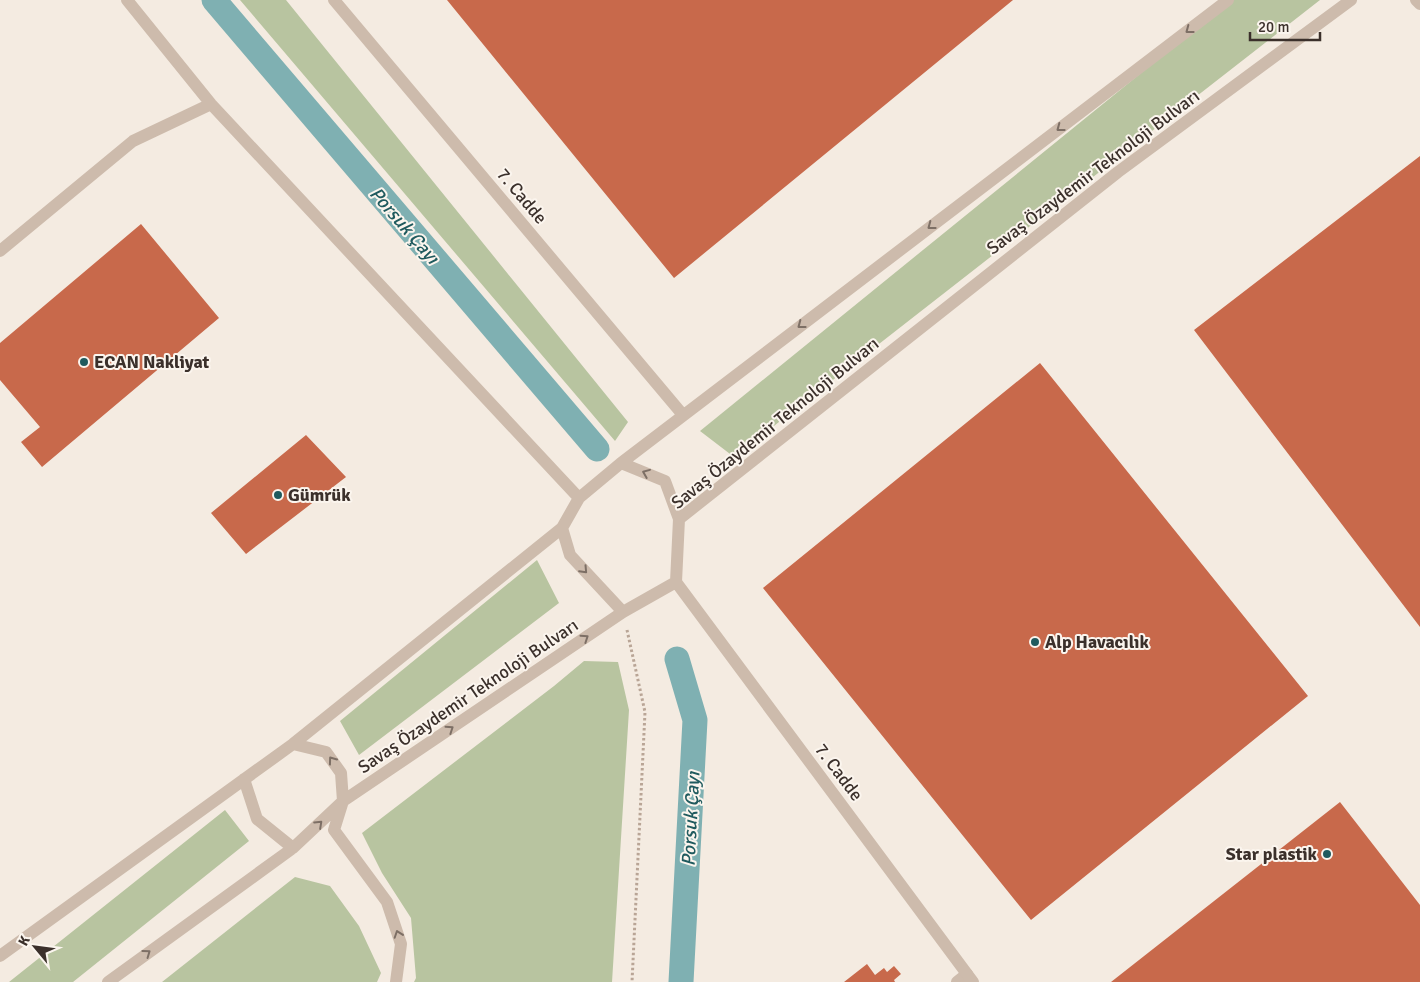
<svg xmlns="http://www.w3.org/2000/svg" width="1420" height="982" viewBox="0 0 1420 982" font-family="Signika,sans-serif">
<style>
.green{fill:#b8c4a0}
.lines{fill:none;stroke-linecap:round;stroke-linejoin:round}
.canal{stroke:#7fb0b2;stroke-width:25}
.building{fill:#c8694b}
.path{stroke:#b9a596;stroke-width:3;stroke-dasharray:2.5 2.5;stroke-linecap:butt}
.service{stroke:#cdbbac;stroke-width:12}
.minor{stroke:#cdbbac;stroke-width:12}
.tertiary{stroke:#cdbbac;stroke-width:12}
.oneway{stroke:#7d6f65}
.poi-dot{fill:#1f5a5e;stroke:#fbf5ee;stroke-width:2}
.labels{text-anchor:middle;stroke-width:4;stroke-linejoin:round;paint-order:stroke}
.street-label{font-size:18px;fill:#3b302b;stroke:#fbf5ee}
.poi-label{font-size:18px;font-weight:bold;fill:#3b302b;stroke:#fbf5ee;text-anchor:start}
.water-label{font-size:19px;font-style:italic;fill:#1f5a5e;stroke:#fbf5ee}
</style>
<rect width="100%" height="100%" fill="#f4ebe1"/>
<path class="green" d="M240 0H286L628 422 615 441Z
M1231 0H1320L734 457 700 431Z
M537 560 559 603 359 755 340 721Z
M584 661 618 662 629 710 612 982H414L416 978 411 918 382 873 362 833 554 686Z
M225 810 249 841 73 982H9Z
M295 877 330 886 359 926 381 973 377 982H162Z"/>
<g class="lines">
<path class="canal" d="M214 0 597 449
M677 659 695 720 681 982"/>
</g>
<path class="building" d="M447 0H1013L674 278Z
M1420 156V627L1194 330Z
M141 224 219 318 42 467 21 442 40 427 0 380V343Z
M1040 363 1308 696 1031 920 763 588Z
M306 435 346 477 246 554 211 513Z
M1340 802 1420 905V982H1111Z
M867 964 875 975 884 968 887 972 894 966 901 974 894 980 895 982H844Z"/>
<g class="lines">
<path class="path" d="M627 630 645 712 632 982"/>
<path class="service" d="M957 982 967 974"/>
<path class="minor" d="M127 0 211 104 579 498
M334 0 683 415
M0 251 133 141 211 104
M621 463 665 481 679 519
M562 528 570 555 623 612
M676 582 973 982
M293 744 326 752 341 773 343 801 334 830 387 902 401 944 396 982
M244 779 257 819 293 848
M0 956 293 744 562 528 579 498 621 463 1228 0
M108 982 293 848 343 801 623 612 676 582 679 519 1118 172 1351 0"/>
<path class="tertiary" d="M1416 0 1420 4"/>
</g>
<defs><path id="oneway-chevron" d="M-2-3.5L2.5 0L-2 3.5" fill="none" stroke-width="1.6" stroke-linecap="round" stroke-linejoin="round" transform="scale(1.25)"/></defs>
<g class="oneway">
<use href="#oneway-chevron" transform="translate(1189 30) rotate(143)"/>
<use href="#oneway-chevron" transform="translate(1060 128) rotate(143)"/>
<use href="#oneway-chevron" transform="translate(931 226) rotate(143)"/>
<use href="#oneway-chevron" transform="translate(801 325) rotate(143)"/>
<use href="#oneway-chevron" transform="translate(646 473) rotate(-158)"/>
<use href="#oneway-chevron" transform="translate(584 570) rotate(47)"/>
<use href="#oneway-chevron" transform="translate(585 638) rotate(-34)"/>
<use href="#oneway-chevron" transform="translate(450 729) rotate(-34)"/>
<use href="#oneway-chevron" transform="translate(332 760) rotate(-126)"/>
<use href="#oneway-chevron" transform="translate(319 824) rotate(-43)"/>
<use href="#oneway-chevron" transform="translate(398 934) rotate(-109)"/>
<use href="#oneway-chevron" transform="translate(147 953) rotate(-36)"/>
</g>
<g class="poi-dot">
<circle cx="84" cy="362" r="5"/>
<circle cx="278" cy="495" r="5"/>
<circle cx="1035" cy="642" r="5"/>
<circle cx="1327" cy="854" r="5"/>
</g>
<g class="labels">
<g class="street-label">
<text transform="translate(1093 172) rotate(-37)" y="6">Savaş Özaydemir Teknoloji Bulvarı</text>
<text transform="translate(522 196) rotate(50)" y="6">7. Cadde</text>
<text transform="translate(775 423) rotate(-39)" y="6">Savaş Özaydemir Teknoloji Bulvarı</text>
<text transform="translate(468 696) rotate(-34)" y="6">Savaş Özaydemir Teknoloji Bulvarı</text>
<text transform="translate(839 772) rotate(53)" y="6">7. Cadde</text>
</g>
<g class="poi-label">
<text x="94" y="368">ECAN Nakliyat</text>
<text x="288" y="501">Gümrük</text>
<text x="1045" y="648">Alp Havacılık</text>
<text x="1317" y="860" text-anchor="end">Star plastik</text>
</g>
<g class="water-label">
<text transform="translate(405 225) rotate(49)" y="7">Porsuk Çayı</text>
<text transform="translate(690 819) rotate(-87)" y="7">Porsuk Çayı</text>
</g>
</g>
<g transform="translate(35 947) rotate(299)" stroke="#fbf5ee" stroke-width="4" paint-order="stroke">
<path d="M0-4L9 19L0 12L-9 19Z" fill="#3b302b"/>
<text y="-8" font-size="14" font-weight="bold" text-anchor="middle" fill="#3b302b">K</text>
</g>
<path d="M1250 32v8h70v-8" fill="none" stroke="#3b302b" stroke-width="2.5"/>
<text x="1258" y="32" font-size="15" fill="#3b302b" stroke="#fbf5ee" stroke-width="4" paint-order="stroke">20 m</text>
</svg>
